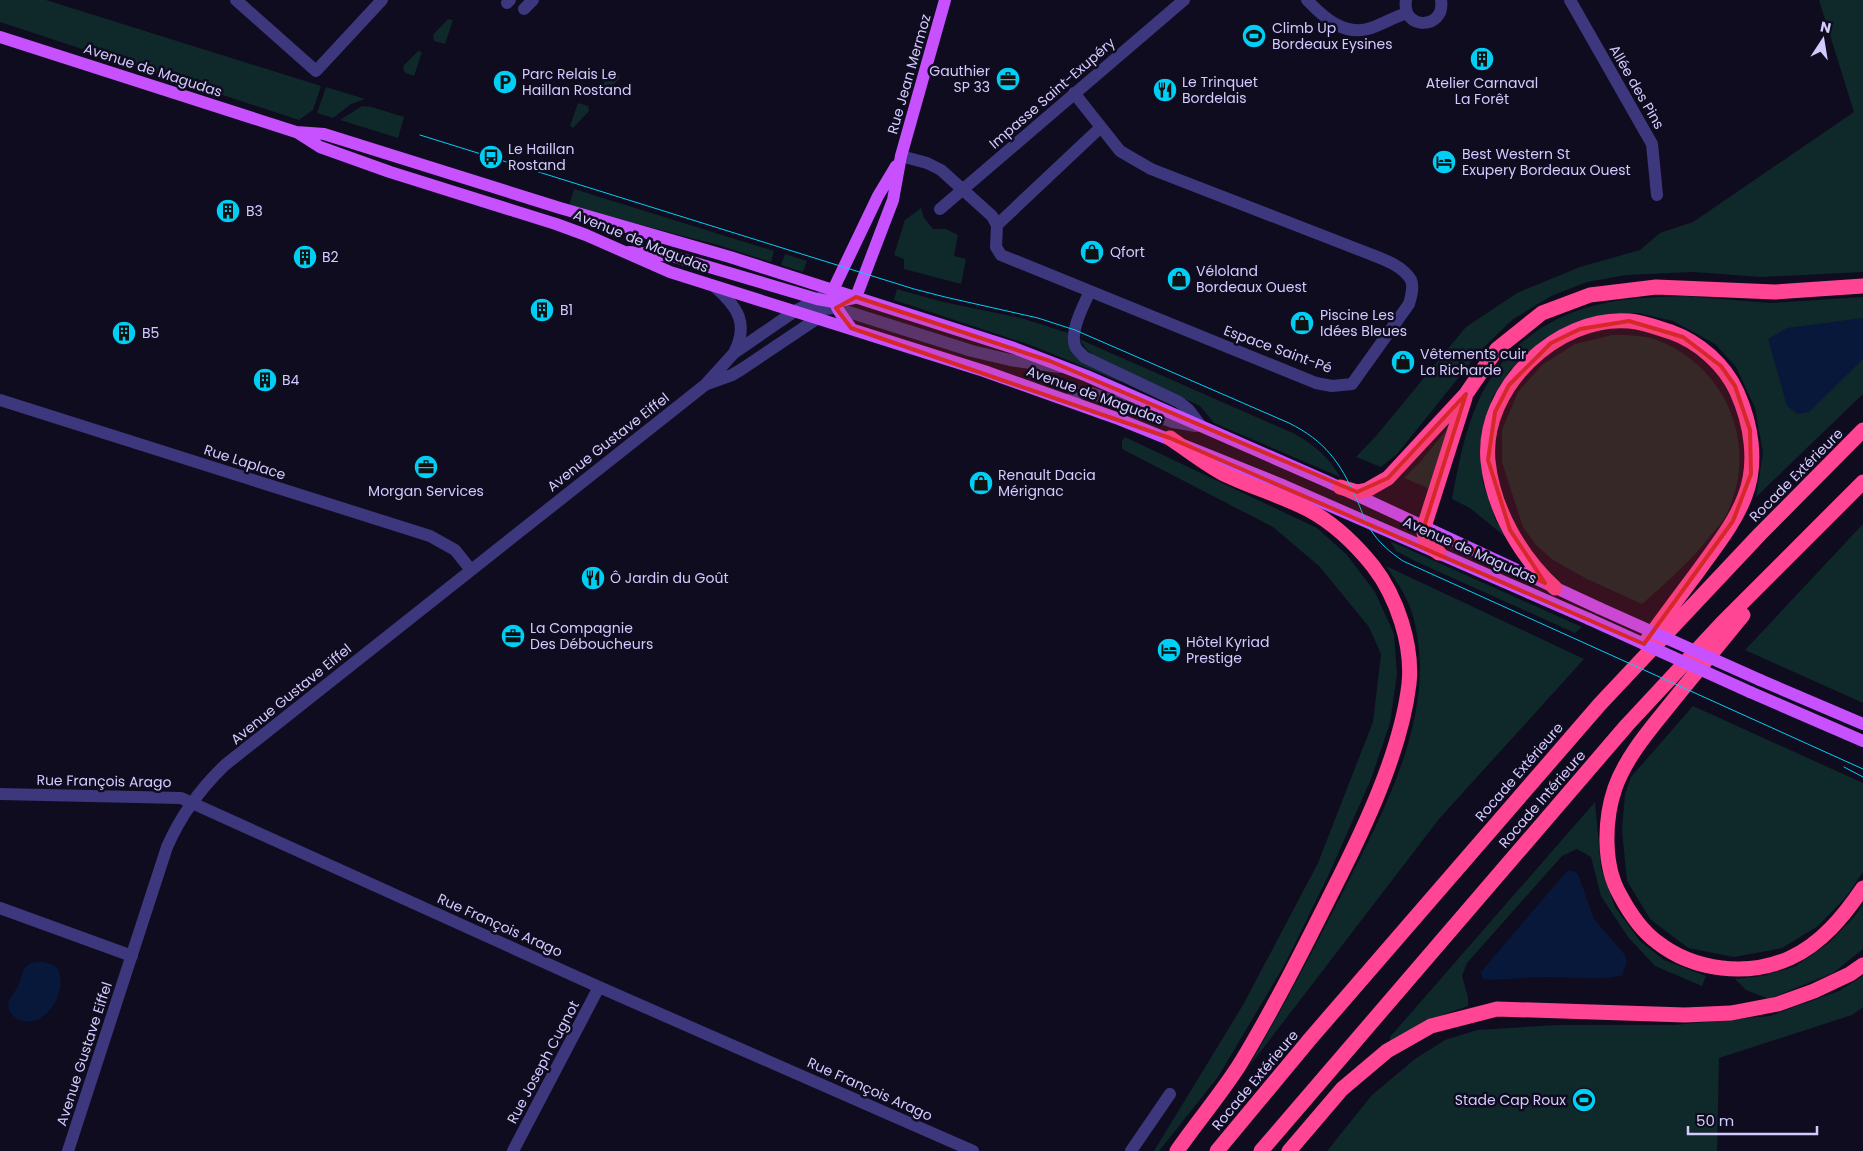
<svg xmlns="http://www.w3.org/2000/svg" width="1863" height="1151" viewBox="0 0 1863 1151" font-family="Poppins,sans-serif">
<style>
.green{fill:#0f2829}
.water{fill:#08183b}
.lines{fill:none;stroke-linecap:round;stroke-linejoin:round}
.minor{stroke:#3d377e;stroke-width:12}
.major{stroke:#c751ff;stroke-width:12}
.highway{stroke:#ff4594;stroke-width:15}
.tram{stroke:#00cff5;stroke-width:1}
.major-bridge{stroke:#c751ff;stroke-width:12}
.marked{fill:#d62828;fill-opacity:0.2;stroke:#d62828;stroke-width:4;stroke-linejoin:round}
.labels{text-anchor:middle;stroke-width:5;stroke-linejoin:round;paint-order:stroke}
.poi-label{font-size:14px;fill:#d3caff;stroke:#100c1f;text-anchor:start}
.street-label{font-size:14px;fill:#d3caff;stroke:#100c1f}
</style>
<rect width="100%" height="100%" fill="#100c1f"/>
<path class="green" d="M0 0H46L321 86 313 110 299 120 0 22Z
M1819 0H1863V272L1761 277 1693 272 1626 275 1587 282 1551 296 1512 320 1480 351 1397 454 1381 467 1356 457 1376 436 1466 327 1517 293 1580 267 1640 250 1660 233 1693 222 1854 112Z
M448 19 453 20 445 44 434 41 433 35Z
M418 51 422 52 414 76 406 73 403 70 404 65Z
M608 70 619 74V79L604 95 601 94Z
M326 87 365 99 351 104 333 118 317 113Z
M578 103 588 106 589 111 573 128 570 126Z
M362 106 372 107 404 117 398 138 340 120Z
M574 189 774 251 771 262 718 245 569 206Z
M921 208 924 218 933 229H946L958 235 954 256 966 259 961 284 904 269V259L894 255 905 220Z
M785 254 807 261 803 272 781 265Z
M897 289 939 301 1021 318 1068 333V340L1123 381H1119L1033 346 894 300Z
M1683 296 1771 303 1863 297V394L1756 497 1763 453 1755 408 1736 367 1715 344 1673 321 1638 313 1599 316 1546 337 1510 370 1492 398 1480 445 1483 483 1496 521 1508 539 1470 508 1452 499C1458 467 1464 434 1477 404 1499 353 1542 318 1596 305 1624 298 1654 297 1683 296Z
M1612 335C1626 335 1643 335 1657 340 1729 368 1761 450 1724 519 1721 524 1716 529 1712 534 1692 560 1667 582 1642 604L1587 579 1553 560 1536 545 1523 527 1502 462V430L1518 392 1542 365 1575 344Z
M1079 339 1295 434C1314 445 1329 457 1340 477L1214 423 1200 406 1093 355 1087 350Z
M1450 426 1428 488 1404 478 1421 461Z
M1125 437 1317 528 1347 555 1375 592 1394 634 1397 674 1390 723 1371 779 1329 874 1285 964 1218 1077 1159 1151H1154L1243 1005 1318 863 1373 722 1381 654 1369 627 1319 566 1273 527 1122 449V441Z
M1863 524V703L1745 650Z
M1390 541 1582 627 1575 633 1415 561 1396 551Z
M1386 566 1584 659 1439 819 1248 1068C1282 1009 1314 949 1345 888 1380 818 1420 745 1420 665 1419 643 1416 618 1406 598 1401 587 1393 577 1386 566Z
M1693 706 1863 783V872L1846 897 1818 926 1782 948 1734 957 1688 948 1650 919 1627 881 1622 830 1625 794 1631 777Z
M1595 802 1601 868 1615 907 1640 941 1664 960 1706 976 1702 986 1655 966 1628 937 1601 896 1591 857 1577 849 1562 856 1467 963 1462 976 1468 997V1006L1428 1020 1390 1041V1037Z
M1863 904V949L1833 973 1769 999 1746 990 1735 979 1763 976 1796 966 1830 942 1854 917Z
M1863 976V1007L1852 1015 1719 1058 1717 1151H1327L1372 1095 1415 1059 1445 1040 1477 1030 1557 1025H1674L1770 1016 1839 991Z"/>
<path class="water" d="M1863 318V359L1809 412 1798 414 1787 406 1768 339 1787 328Z
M1567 871H1572L1578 874 1594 919 1625 955 1627 961 1622 975C1598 982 1570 976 1545 977 1524 977 1504 981 1483 979L1481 972Z
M42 962C47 963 53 963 56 967 71 985 48 1030 20 1020 17 1019 13 1016 11 1013 3 1002 14 995 18 986 22 979 21 970 28 965 32 962 37 962 42 962Z"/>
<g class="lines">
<path class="minor" d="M236 0 316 71 382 0
M1307 0C1324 18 1345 37 1371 28 1383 24 1394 17 1407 13
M1406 0C1401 31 1446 30 1441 0
M1570 0 1652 144 1657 195
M507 3 510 0
M524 9 533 0
M1074 93 1120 151 1151 169 1370 254C1383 259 1403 266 1411 280 1414 287 1411 297 1409 304L1352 384 1332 386 1316 383 1001 255 996 247 997 225 1101 127
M901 156 927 163 941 170 992 216 997 225
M940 209 1184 0
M715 287C738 307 749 324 734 353
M1090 291C1084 305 1068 333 1076 348 1078 351 1082 354 1084 357L1179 402 1189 410 1201 426
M800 311 836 308 972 351 1010 360 1059 367
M707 384 732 375 742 369 818 318
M0 400 430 536 455 550 471 570
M1070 401C1076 392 1081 392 1091 393L1173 422 1196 426
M0 794 181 798 599 987 973 1151
M0 908 132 956
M68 1151 167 847C181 815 200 789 225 765L705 385 734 353 795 311 825 295
M513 1151 599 987
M1131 1151 1170 1094"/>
<path class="major" d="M0 37 296 132 324 134 560 208 730 257 1014 348 1087 376 1326 481 1599 608
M298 133 320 147 390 172 556 224 586 235 670 272 984 371 1116 418 1280 484 1589 619
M629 252 672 256 817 299 834 302 854 298
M856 297 893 200 901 156 945 0
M851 328C841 314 834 308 833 290L878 196 896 166
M1760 680 1863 724
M1750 692 1863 741"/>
<path class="highway" d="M1170 438C1187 450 1204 463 1222 473 1250 487 1281 495 1309 510 1333 523 1356 545 1373 566 1397 597 1413 645 1409 684 1401 752 1364 829 1333 890 1304 948 1274 1008 1240 1064 1221 1094 1197 1122 1177 1151
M1340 487 1357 492 1367 490 1388 478 1466 394 1497 349 1542 313 1590 295 1656 287 1775 292 1863 286
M1439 553C1429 546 1423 540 1424 527L1465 398
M1555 588C1520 556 1493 509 1488 461 1481 388 1558 315 1629 321 1643 322 1658 328 1671 332 1699 342 1725 365 1737 392 1751 423 1758 463 1745 496 1735 523 1716 546 1699 570 1681 594 1663 618 1645 643
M1743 615C1720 643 1698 670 1676 697 1654 725 1627 754 1615 788 1604 820 1603 866 1620 895 1629 912 1642 931 1657 942 1694 971 1748 977 1790 958 1821 944 1844 916 1863 888
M1217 1151 1310 1039 1600 704 1760 534 1863 430
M1261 1151 1627 725 1722 623 1863 482
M1289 1151 1342 1089 1387 1051 1431 1026 1497 1009 1685 1015 1731 1013 1778 1004 1814 991 1850 974 1863 965"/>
<path class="tram" d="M420 135 914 289 945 297 1038 318 1075 330 1289 423C1325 441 1340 462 1356 498 1361 508 1364 520 1370 529 1379 543 1390 552 1403 561L1863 769
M1844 767 1863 777"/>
<path class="major-bridge" d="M1599 608 1760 680
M1589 619 1750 692"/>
</g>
<path class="marked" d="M856 297 1050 361 1357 492 1388 478 1466 394 1424 527 1545 583 1510 530 1488 460 1495 412 1509 385 1551 343 1580 329 1629 321 1683 337 1721 366 1735 386 1750 430 1751 474 1733 521 1644 644 1170 438 851 328 836 308Z"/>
<defs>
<g id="stadium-disc" transform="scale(1.25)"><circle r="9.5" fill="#00cff5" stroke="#100c1f"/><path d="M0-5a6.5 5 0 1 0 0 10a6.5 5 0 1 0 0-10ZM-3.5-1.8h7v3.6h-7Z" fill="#111"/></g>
<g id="building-disc" transform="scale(1.25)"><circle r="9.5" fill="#00cff5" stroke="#100c1f"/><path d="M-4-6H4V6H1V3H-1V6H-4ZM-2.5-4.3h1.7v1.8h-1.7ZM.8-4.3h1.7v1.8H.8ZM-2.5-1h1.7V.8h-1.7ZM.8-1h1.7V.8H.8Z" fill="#111"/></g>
<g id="office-disc" transform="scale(1.25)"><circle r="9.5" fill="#00cff5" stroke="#100c1f"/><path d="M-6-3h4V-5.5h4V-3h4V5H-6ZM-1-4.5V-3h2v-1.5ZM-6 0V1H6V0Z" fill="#111"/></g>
<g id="parking-disc" transform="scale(1.25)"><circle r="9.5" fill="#00cff5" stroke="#100c1f"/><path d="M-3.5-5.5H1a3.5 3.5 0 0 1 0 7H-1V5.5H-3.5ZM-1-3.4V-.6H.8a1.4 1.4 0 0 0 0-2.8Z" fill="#111"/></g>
<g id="restaurant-disc" transform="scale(1.25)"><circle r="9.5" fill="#00cff5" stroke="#100c1f"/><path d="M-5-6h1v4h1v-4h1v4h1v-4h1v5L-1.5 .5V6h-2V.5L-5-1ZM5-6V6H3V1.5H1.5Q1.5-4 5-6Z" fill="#111"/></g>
<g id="bus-disc" transform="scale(1.25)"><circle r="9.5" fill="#00cff5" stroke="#100c1f"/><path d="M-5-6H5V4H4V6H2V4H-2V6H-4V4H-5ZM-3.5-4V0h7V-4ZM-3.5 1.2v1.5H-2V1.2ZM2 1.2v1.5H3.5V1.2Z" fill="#111"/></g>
<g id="hotel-disc" transform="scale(1.25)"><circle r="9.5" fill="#00cff5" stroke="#100c1f"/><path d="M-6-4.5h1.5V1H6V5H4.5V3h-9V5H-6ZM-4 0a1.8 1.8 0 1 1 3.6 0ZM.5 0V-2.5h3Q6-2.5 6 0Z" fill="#111"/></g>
<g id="shop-disc" transform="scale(1.25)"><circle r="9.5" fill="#00cff5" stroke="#100c1f"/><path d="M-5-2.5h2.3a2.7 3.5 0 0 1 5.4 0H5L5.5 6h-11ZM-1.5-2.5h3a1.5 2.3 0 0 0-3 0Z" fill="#111"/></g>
</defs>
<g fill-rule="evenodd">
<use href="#stadium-disc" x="1254" y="36"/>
<use href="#building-disc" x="1482" y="59"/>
<use href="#office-disc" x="1008" y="79"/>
<use href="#parking-disc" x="505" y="82"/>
<use href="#restaurant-disc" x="1165" y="90"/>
<use href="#bus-disc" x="491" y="157"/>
<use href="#hotel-disc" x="1444" y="162"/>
<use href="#building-disc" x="228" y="211"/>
<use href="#shop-disc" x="1092" y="252"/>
<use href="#building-disc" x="305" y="257"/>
<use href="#shop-disc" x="1179" y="279"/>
<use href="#building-disc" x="542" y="310"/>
<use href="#shop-disc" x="1302" y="323"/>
<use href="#building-disc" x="124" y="333"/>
<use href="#shop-disc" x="1403" y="362"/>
<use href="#building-disc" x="265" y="380"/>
<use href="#office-disc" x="426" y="467"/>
<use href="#shop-disc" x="981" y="483"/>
<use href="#restaurant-disc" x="593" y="578"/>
<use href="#office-disc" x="513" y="636"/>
<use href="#hotel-disc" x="1169" y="650"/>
<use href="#stadium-disc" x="1584" y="1100"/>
</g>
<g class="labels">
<g class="poi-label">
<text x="1272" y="33">Climb Up<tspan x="1272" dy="16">Bordeaux Eysines</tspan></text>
<text x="990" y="76" text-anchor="end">Gauthier<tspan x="990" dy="16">SP 33</tspan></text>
<text x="522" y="79">Parc Relais Le<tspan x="522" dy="16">Haillan Rostand</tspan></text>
<text x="1182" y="87">Le Trinquet<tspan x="1182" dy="16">Bordelais</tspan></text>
<text x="1482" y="88" text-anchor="middle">Atelier Carnaval<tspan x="1482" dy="16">La Forêt</tspan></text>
<text x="508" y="154">Le Haillan<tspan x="508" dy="16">Rostand</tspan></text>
<text x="1462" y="159">Best Western St<tspan x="1462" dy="16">Exupery Bordeaux Ouest</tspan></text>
<text x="246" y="216">B3</text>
<text x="1110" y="257">Qfort</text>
<text x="322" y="262">B2</text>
<text x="1196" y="276">Véloland<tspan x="1196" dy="16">Bordeaux Ouest</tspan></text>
<text x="560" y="315">B1</text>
<text x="1320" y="320">Piscine Les<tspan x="1320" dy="16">Idées Bleues</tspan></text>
<text x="142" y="338">B5</text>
<text x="1420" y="359">Vêtements cuir<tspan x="1420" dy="16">La Richarde</tspan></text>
<text x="282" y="385">B4</text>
<text x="998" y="480">Renault Dacia<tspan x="998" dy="16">Mérignac</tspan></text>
<text x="426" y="496" text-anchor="middle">Morgan Services</text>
<text x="610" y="583">Ô Jardin du Goût</text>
<text x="530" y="633">La Compagnie<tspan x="530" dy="16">Des Déboucheurs</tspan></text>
<text x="1186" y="647">Hôtel Kyriad<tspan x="1186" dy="16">Prestige</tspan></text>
<text x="1566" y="1105" text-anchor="end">Stade Cap Roux</text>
</g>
<g class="street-label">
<text transform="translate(153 70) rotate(18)" y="5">Avenue de Magudas</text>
<text transform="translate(909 74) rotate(-74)" y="5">Rue Jean Mermoz</text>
<text transform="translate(1637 87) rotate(60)" y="5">Allée des Pins</text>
<text transform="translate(1052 93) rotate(-41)" y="5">Impasse Saint-Exupéry</text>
<text transform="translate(641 241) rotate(22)" y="5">Avenue de Magudas</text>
<text transform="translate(1278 349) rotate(20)" y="5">Espace Saint-Pé</text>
<text transform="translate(1095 395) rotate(20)" y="5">Avenue de Magudas</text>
<text transform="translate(608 442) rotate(-38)" y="5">Avenue Gustave Eiffel</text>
<text transform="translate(245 462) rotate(18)" y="5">Rue Laplace</text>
<text transform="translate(1796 475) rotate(-45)" y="5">Rocade Extérieure</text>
<text transform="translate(1470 550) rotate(24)" y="5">Avenue de Magudas</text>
<text transform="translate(291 694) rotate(-39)" y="5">Avenue Gustave Eiffel</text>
<text transform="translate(1519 772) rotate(-49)" y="5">Rocade Extérieure</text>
<text transform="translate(104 781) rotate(1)" y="5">Rue François Arago</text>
<text transform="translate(1542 799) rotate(-49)" y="5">Rocade Intérieure</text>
<text transform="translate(500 925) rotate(24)" y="5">Rue François Arago</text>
<text transform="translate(84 1054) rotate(-72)" y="5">Avenue Gustave Eiffel</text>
<text transform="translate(543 1062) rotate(-62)" y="5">Rue Joseph Cugnot</text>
<text transform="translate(1255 1080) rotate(-50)" y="5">Rocade Extérieure</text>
<text transform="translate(870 1089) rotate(24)" y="5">Rue François Arago</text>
</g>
</g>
<g transform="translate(1823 40) rotate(12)" stroke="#100c1f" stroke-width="4" paint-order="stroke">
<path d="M0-4L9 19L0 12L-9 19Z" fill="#d3caff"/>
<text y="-8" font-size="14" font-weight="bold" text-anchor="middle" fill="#d3caff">N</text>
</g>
<path d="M1688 1126v8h129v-8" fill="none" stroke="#d3caff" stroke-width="2.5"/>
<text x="1696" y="1126" font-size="15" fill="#d3caff" stroke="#100c1f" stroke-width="4" paint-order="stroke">50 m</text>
</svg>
